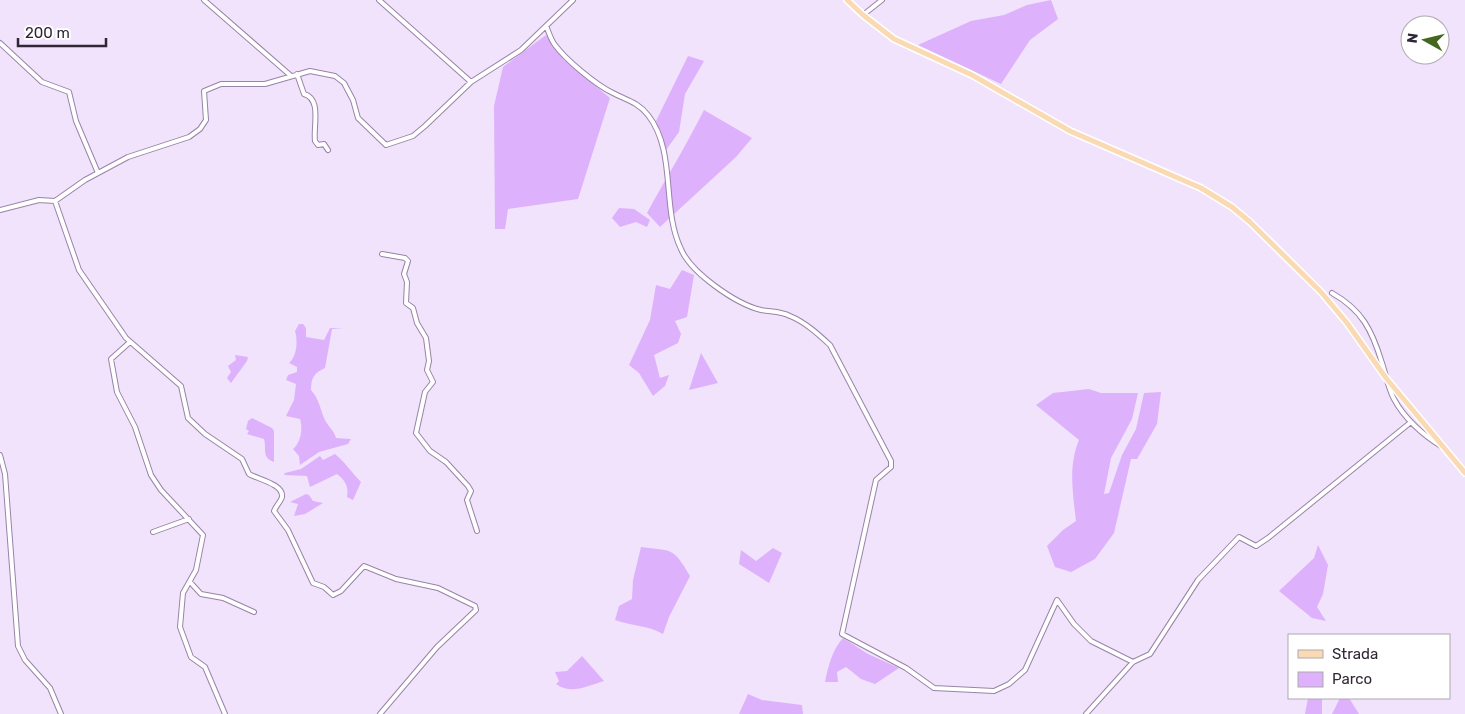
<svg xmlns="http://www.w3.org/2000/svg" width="1465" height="714" viewBox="0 0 1465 714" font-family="Rubik,sans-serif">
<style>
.green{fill:#deb1fc}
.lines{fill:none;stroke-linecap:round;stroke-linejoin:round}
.minor-casing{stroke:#9983a8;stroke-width:6}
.major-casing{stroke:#fff;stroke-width:8}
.minor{stroke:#fff;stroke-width:4}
.major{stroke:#fadab3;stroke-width:5}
</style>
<rect width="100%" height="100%" fill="#f1e3fb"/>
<path class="green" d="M1051 0 1058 19 1030 40 1001 84 918 45 971 21 1004 15 1027 5Z
M546 35 563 59 610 98 578 199 508 209 505 229H495L494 106 503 67Z
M688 56 704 61 685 94 679 132 666 150 656 121Z
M704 110 752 138 736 157 660 227 647 213C666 178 686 146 704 110Z
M619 208 634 209 650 220 647 227 636 222 620 227 612 218Z
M682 270 694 275 687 317 675 321 681 334 678 343 654 355 660 378 669 375 665 386 653 396 639 373 629 365 650 320 656 285 670 289Z
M299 324H303L306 328V337L324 340 330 328H343L332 329 325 368C314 373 311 378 311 390 320 400 320 410 325 420 329 428 334 430 336 438L351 439 348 444 319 452 300 465 299 456 293 449C301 443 303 428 300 419L286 416 294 400 296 384 286 380 288 375 297 372V367L289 363C297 356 298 341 295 331Z
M701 353 718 383 689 390Z
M235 355 248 357 247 361 231 383 227 378 231 372 228 366 236 360Z
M1089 389 1101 393H1138L1132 419 1111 458 1104 494 1109 493 1122 455 1136 429 1144 393 1161 392 1157 424 1137 459H1131L1114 533 1095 559 1071 572 1055 567 1047 546 1063 530 1076 521C1073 494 1068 466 1079 440L1036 405 1053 393Z
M252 418 272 428 274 431V462C261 457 267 449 264 439L247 434 249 431 246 429 248 421Z
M335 454C346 463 351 472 361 482L353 500 347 497C349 487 345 480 337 474L310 487 307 476 284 475 285 473 301 469 320 456 323 460Z
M306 494 309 495 313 501 323 503 305 514 294 516 298 504 290 502Z
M1318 545 1328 565 1323 594 1317 607 1326 621 1312 618 1279 591 1314 558Z
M641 547C673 551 673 547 690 576L669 617 663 634C647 625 632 626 615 620L619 606 632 599 633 580Z
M773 548 782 553 769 583 739 564 741 550 756 561Z
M843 638 868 654 899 668 875 684 861 679 846 667 837 672 838 682H825C828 667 832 650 843 638Z
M582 656 604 681C587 686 571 695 556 684L559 681 555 672 567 671Z
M748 694 762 700 802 705 803 714H739Z
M1308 698H1322V714H1305Z
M1340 698H1349L1359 714H1332Z"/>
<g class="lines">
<g class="minor-casing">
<path id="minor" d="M204 0 290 75
M379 0 471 82
M863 15 882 0
M547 28C549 33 551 40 555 45 566 60 596 85 613 93 626 100 638 102 648 115 677 152 661 208 681 249 691 273 736 304 761 310 771 312 780 311 790 316 805 322 818 334 830 345L891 461V467L876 480 842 634 906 668 934 688 994 691 1009 684 1025 670 1057 600 1074 624 1091 641 1133 662
M0 43 42 82 69 92 76 121 98 173
M297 74 304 94C322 99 313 126 315 141L318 145 324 144 328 150
M55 201 79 270 126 338 181 386 188 418 205 434 242 459 249 474C257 479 284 484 282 497 281 501 276 506 274 511L288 530 313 583 324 587 333 595 341 591 364 566 396 579 438 588 475 606 476 610 437 647 380 714
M0 210 39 200 55 201 85 180 128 157 189 137 200 129 206 120 204 91 221 84H265L310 71 335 76 344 83 353 100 358 118 386 145 413 136 425 126 471 82 521 50 573 0
M382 254 405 258 408 261 404 274 407 282 406 303 413 308 417 323 426 338 429 361 427 370 433 382 425 392 416 433 430 451 446 462 468 486 471 491 467 500 477 531
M1332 293C1362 310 1372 330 1382 363 1386 375 1388 388 1394 399 1404 418 1423 435 1441 446
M130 342 111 359 117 392 135 427 151 475 161 490 203 535 196 570 183 593 180 627 191 657 205 667 225 714
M0 455 5 474 18 646 25 660 50 688 61 714
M153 532 189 519
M190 582 201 594 223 598 254 612
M1086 714 1133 662 1150 654 1198 580 1239 537 1256 546 1268 538 1411 422"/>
</g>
<g class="major-casing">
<path id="major" d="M847 0 863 15 894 39 972 75 1070 131 1201 188 1232 207 1250 222 1321 292 1347 323 1386 378 1465 473"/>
</g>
<use href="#minor" class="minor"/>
<use href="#major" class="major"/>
</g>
<rect x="1288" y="634" width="162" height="65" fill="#ffffff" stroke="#aca9af"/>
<rect x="1298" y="650" width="25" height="8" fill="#fadab3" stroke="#aca9af"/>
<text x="1332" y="659" font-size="15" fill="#302736">Strada</text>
<rect x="1298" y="672" width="25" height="15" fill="#deb1fc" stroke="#aca9af"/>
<text x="1332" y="684" font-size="15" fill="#302736">Parco</text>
<g transform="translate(1425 40) rotate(278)"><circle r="24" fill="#ffffff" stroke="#aca9af"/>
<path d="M0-4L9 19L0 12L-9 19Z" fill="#44671f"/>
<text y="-8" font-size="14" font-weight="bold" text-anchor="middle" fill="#302736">N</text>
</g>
<path d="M18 38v8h88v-8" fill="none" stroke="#302736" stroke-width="2.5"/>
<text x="25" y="38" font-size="15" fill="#302736" stroke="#ffffff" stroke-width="4" paint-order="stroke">200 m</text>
</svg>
